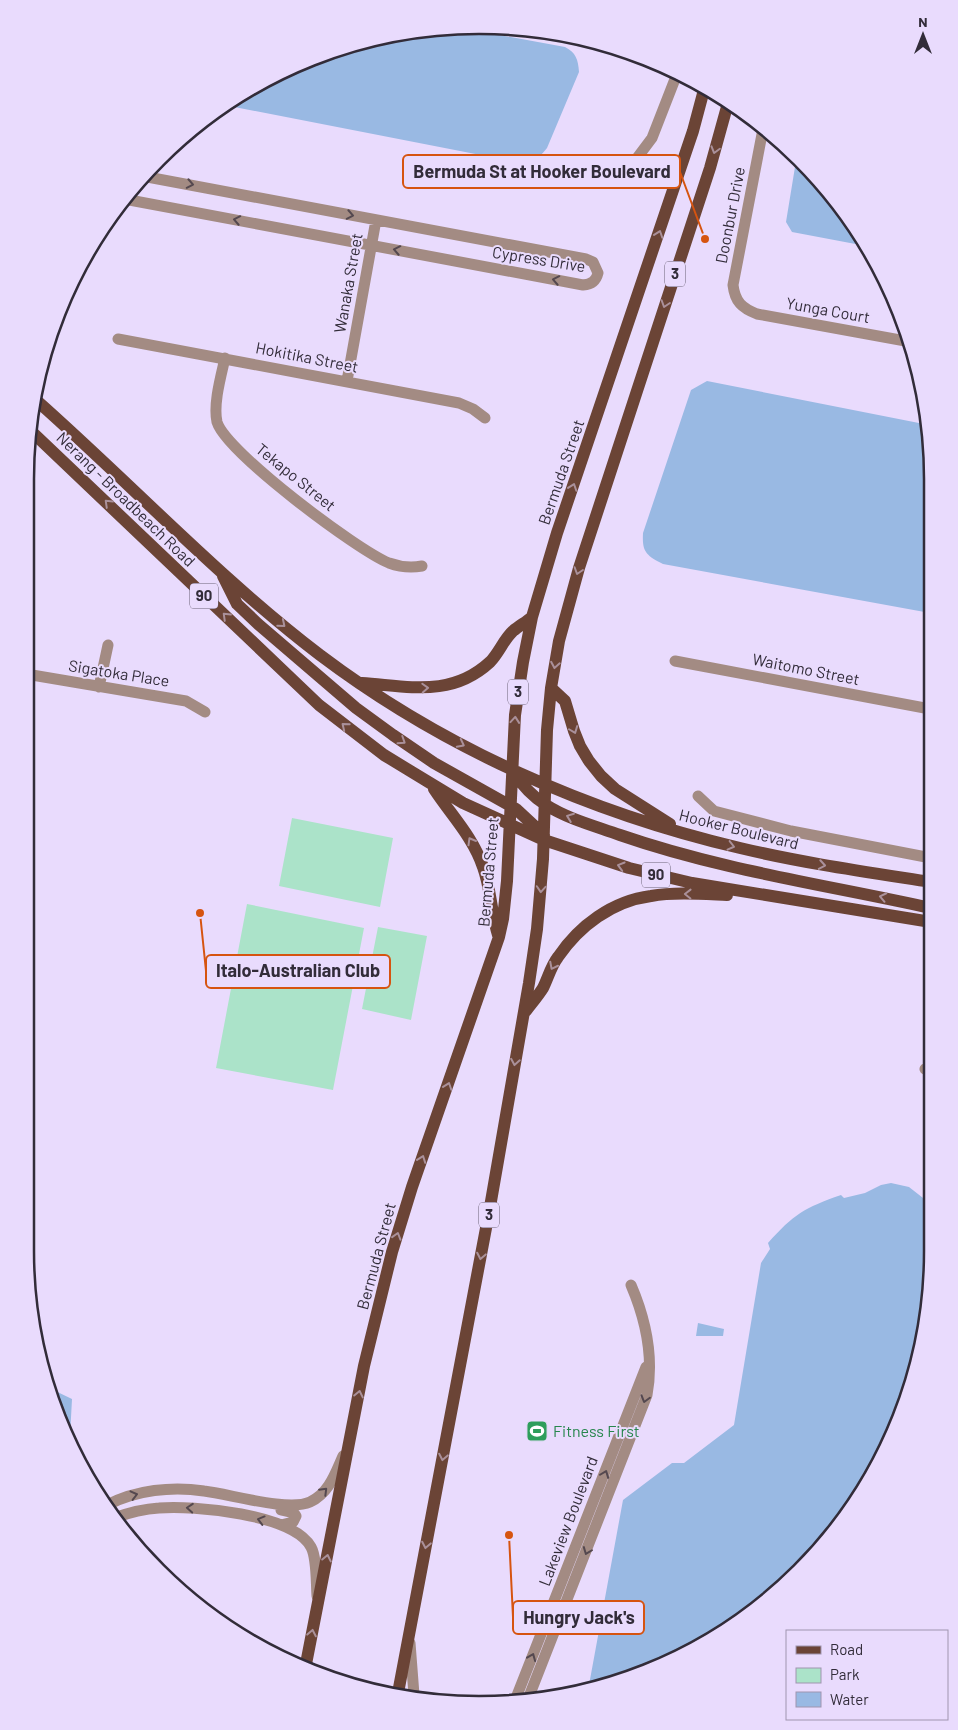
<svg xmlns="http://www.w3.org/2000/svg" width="958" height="1730" viewBox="0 0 958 1730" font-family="Barlow,sans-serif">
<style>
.green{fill:#abe3c9}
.water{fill:#99b9e3}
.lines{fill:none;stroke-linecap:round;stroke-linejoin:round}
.minor{stroke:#a38b83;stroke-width:11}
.major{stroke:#6b4436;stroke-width:12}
.oneway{stroke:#aa909a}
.oneway2{stroke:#54484f}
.labels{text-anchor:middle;stroke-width:4;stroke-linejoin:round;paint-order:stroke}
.shield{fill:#e9dbfd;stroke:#696074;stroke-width:1}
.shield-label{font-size:15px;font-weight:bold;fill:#322c39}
.street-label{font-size:16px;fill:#322c39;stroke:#e9dbfd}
.leisure-label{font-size:16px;fill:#27864d;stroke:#e9dbfd;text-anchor:start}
.rim{fill:none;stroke:#322c39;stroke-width:2.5}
.leader{fill:none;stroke:#d65410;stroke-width:2}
.callout-dot{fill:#d65410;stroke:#e9dbfd;stroke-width:2}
.callout{fill:#e9dbfd;stroke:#d65410;stroke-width:2}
.callout-label{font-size:18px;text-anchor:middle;font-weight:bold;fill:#322c39}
</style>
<rect width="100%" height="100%" fill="#e9dbfd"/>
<path class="green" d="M292 818 393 838 380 907 279 886Z
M247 904 364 928 333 1090 216 1068Z
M378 927 427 936 411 1020 362 1009Z"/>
<path class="water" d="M450 26 565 47C576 53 578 59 579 72L547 148C537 161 532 162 516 162L224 105 278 72 362 40Z
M803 162 857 227 866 246 792 232 786 222 795 167Z
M707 381 929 425 930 613 663 564C646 555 642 552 643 533L691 390Z
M891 1183 909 1187 932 1205V1280L909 1397 872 1478 778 1593 652 1671 589 1685 623 1500 672 1463H684L734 1425 761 1263 770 1249 768 1243C794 1214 804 1208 841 1195L844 1198 865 1193 881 1185Z
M698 1323 724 1329 723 1336H696Z
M47 1387 72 1399 70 1436 49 1397Z"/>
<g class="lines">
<path class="minor" d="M763 129 733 285C735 302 742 308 757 314L911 342
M637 158 652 138 675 79 676 72
M124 199 583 285C592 284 596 281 598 273L593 262 586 259 142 176
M118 339 459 403 473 409 485 418
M225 358C221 376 213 404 217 422 226 452 357 550 389 563 400 567 411 568 422 566
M347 381 376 220
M675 661 930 709
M26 674 186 701 205 712
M99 687 108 645
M698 796 714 811 791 831 931 858
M925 1069 931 1072
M107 1505C136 1490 172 1486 204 1491 230 1494 288 1512 310 1502 329 1493 335 1474 343 1456
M281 1510 294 1513 296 1516 293 1522 281 1525
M114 1518C128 1513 143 1509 159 1508 193 1505 293 1514 311 1547 317 1558 316 1583 317 1596
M410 1643 414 1695
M528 1699 647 1395C654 1357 646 1320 631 1285
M514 1703 646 1367"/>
<path class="major" d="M36 400C131 484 219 578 320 655 443 748 590 813 740 848 803 863 867 872 931 882
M30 430 319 705 384 755 463 803 544 840 629 868 692 883 931 922
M223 576 237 604 258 624 356 708 393 735 434 763 516 809 544 835
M362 683C408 686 451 698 490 662 499 653 504 639 513 631 519 626 526 622 532 617
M551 688 565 701 574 731 580 746 589 761 601 776 615 789 670 824
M512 770C521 784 531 796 546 805 568 819 595 826 620 835 721 870 827 885 931 908
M434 789C451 815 473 837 483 867 491 889 491 912 498 935
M525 1012C531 1004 538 996 543 988 548 978 551 966 558 957 579 926 612 901 651 896 675 892 702 894 727 895
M306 1664 364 1366 392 1252 412 1187 499 937 503 919 507 881 515 715 523 662 532 617 557 533 693 131 705 86
M398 1693 490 1207 529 983 537 929 543 859 547 730 551 688 559 641 579 568 710 168 728 103"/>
</g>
<defs><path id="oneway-chevron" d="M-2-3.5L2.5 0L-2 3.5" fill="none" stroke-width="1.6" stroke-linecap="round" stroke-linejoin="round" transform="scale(1.25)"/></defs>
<g class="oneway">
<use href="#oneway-chevron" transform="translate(715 150) rotate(106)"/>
<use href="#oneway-chevron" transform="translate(659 234) rotate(-71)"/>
<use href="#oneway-chevron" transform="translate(665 304) rotate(108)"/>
<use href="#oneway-chevron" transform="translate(573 487) rotate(-71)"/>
<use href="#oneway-chevron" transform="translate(108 503) rotate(-136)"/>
<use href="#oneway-chevron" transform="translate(578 571) rotate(108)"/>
<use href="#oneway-chevron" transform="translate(226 616) rotate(-136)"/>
<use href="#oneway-chevron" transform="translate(282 624) rotate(40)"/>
<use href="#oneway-chevron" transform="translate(555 665) rotate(100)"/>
<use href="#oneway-chevron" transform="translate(425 688) rotate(-3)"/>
<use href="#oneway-chevron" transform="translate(515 720) rotate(-85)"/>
<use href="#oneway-chevron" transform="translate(345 726) rotate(-141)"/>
<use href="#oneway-chevron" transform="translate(574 730) rotate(69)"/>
<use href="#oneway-chevron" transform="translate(402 741) rotate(33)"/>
<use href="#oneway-chevron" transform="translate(461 744) rotate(27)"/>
<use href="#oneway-chevron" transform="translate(570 817) rotate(-159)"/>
<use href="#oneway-chevron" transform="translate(471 841) rotate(-120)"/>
<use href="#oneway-chevron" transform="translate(731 846) rotate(14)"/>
<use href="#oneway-chevron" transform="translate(822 865) rotate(10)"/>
<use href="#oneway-chevron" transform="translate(621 866) rotate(-164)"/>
<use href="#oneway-chevron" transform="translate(541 889) rotate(94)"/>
<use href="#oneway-chevron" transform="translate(688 894) rotate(-179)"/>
<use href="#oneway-chevron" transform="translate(883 897) rotate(-168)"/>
<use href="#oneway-chevron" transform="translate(553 966) rotate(117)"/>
<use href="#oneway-chevron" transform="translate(515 1062) rotate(100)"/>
<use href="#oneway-chevron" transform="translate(448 1086) rotate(-71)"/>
<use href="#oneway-chevron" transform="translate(422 1159) rotate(-70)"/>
<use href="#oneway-chevron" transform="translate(397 1236) rotate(-73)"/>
<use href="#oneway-chevron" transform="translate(481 1256) rotate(101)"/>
<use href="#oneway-chevron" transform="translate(359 1394) rotate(-78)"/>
<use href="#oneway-chevron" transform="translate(443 1457) rotate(101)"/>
<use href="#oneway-chevron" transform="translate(426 1545) rotate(101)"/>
<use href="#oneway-chevron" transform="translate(327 1558) rotate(-78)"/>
<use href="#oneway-chevron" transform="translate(312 1633) rotate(-79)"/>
</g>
<g class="oneway2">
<use href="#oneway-chevron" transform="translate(190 184) rotate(11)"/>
<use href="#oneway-chevron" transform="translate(350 215) rotate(11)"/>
<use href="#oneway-chevron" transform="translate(237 220) rotate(-169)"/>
<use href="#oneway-chevron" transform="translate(397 250) rotate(-169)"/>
<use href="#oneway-chevron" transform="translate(556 280) rotate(-169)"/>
<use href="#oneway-chevron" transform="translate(645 1399) rotate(106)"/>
<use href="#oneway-chevron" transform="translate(605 1474) rotate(-69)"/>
<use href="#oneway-chevron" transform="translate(324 1491) rotate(-45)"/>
<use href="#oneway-chevron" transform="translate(134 1495) rotate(-14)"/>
<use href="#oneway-chevron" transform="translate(190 1508) rotate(-176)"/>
<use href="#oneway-chevron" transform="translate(261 1520) rotate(-165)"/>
<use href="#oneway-chevron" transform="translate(587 1551) rotate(111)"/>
<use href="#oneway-chevron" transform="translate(532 1657) rotate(-68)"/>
</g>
<defs>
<g id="stadium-square" transform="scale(1.125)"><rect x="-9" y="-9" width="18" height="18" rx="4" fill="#2e9e5b" stroke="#e9dbfd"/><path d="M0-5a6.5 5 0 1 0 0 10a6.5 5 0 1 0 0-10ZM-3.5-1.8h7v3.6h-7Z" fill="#fff"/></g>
</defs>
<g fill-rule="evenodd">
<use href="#stadium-square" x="537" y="1431"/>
</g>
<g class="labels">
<g class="shield">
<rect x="665" y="261.5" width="20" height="25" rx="4"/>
<rect x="190" y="583.5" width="28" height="25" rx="4"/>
<rect x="508" y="679.5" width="20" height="25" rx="4"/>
<rect x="642" y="862.5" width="28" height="25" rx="4"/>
<rect x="479" y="1202.5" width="20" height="25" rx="4"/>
</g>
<g class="shield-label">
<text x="675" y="279">3</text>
<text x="204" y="601">90</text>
<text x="518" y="697">3</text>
<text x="656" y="880">90</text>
<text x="489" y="1220">3</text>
</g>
<g class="street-label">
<text transform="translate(730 215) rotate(-79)" y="6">Doonbur Drive</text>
<text transform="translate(539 259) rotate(9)" y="6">Cypress Drive</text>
<text transform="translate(348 283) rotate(-80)" y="6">Wanaka Street</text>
<text transform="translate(828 310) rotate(10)" y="6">Yunga Court</text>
<text transform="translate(307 357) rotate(11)" y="6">Hokitika Street</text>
<text transform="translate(561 472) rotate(-71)" y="6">Bermuda Street</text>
<text transform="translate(296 477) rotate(39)" y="6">Tekapo Street</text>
<text transform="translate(126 499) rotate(44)" y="6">Nerang - Broadbeach Road</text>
<text transform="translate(806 669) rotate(11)" y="6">Waitomo Street</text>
<text transform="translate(119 673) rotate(9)" y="6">Sigatoka Place</text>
<text transform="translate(739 829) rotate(14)" y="6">Hooker Boulevard</text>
<text transform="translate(488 872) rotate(-85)" y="6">Bermuda Street</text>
<text transform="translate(376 1256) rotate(-75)" y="6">Bermuda Street</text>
<text transform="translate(568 1521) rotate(-69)" y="6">Lakeview Boulevard</text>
</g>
<g class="leisure-label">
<text x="553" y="1437">Fitness First</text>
</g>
</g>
<path d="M0 0H958V1730H0ZM479 34H479A445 445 0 0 1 924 479V1251A445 445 0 0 1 479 1696H479A445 445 0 0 1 34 1251V479A445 445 0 0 1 479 34Z" fill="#e9dbfd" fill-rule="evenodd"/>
<path class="rim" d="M479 34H479A445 445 0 0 1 924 479V1251A445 445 0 0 1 479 1696H479A445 445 0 0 1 34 1251V479A445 445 0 0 1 479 34Z"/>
<path class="leader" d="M705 239L680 172M200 913L206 971M509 1535L513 1617"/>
<g class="callout-dot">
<circle cx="705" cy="239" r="5"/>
<circle cx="200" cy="913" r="5"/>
<circle cx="509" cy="1535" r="5"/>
</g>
<g class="callout">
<rect x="403" y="155" width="277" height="33" rx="5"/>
<rect x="206" y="955" width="184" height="33" rx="5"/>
<rect x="513" y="1601" width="131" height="33" rx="5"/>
</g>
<g class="callout-label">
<text x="542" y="178">Bermuda St at Hooker Boulevard</text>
<text x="298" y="977">Italo-Australian Club</text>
<text x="579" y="1624">Hungry Jack's</text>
</g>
<rect x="786" y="1630" width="162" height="90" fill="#e9dbfd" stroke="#a095af"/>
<rect x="796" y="1646" width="25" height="8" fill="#6b4436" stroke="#a095af"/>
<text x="830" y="1655" font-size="15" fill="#322c39">Road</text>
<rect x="796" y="1668" width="25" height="15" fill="#abe3c9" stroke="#a095af"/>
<text x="830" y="1680" font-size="15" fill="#322c39">Park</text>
<rect x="796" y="1692" width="25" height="15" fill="#99b9e3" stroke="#a095af"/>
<text x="830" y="1705" font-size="15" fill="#322c39">Water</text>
<g transform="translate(923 35)" stroke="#e9dbfd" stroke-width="4" paint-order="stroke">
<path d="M0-4L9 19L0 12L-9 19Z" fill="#322c39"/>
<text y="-8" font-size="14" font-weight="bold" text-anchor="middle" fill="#322c39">N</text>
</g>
</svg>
